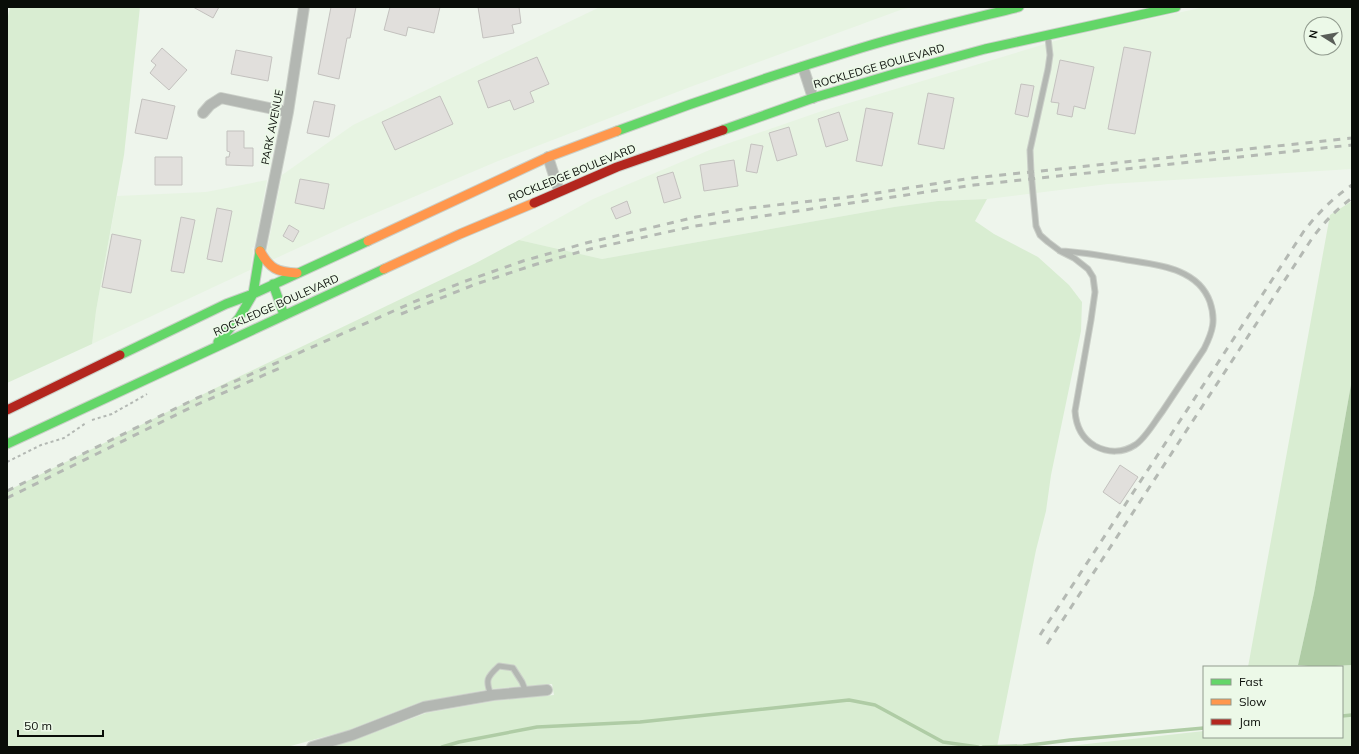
<svg xmlns="http://www.w3.org/2000/svg" width="1359" height="754" viewBox="0 0 1359 754" font-family="Mulish,sans-serif">
<style>
.built{fill:#e7f4e2;fill-rule:evenodd}
.green{fill:#d9edd2}
.water{fill:#afcca5}
.lines{fill:none;stroke-linecap:round;stroke-linejoin:round}
.stream{stroke:#afcca5;stroke-width:3.5}
.building{fill:#e1dfdc;stroke:#c3c1be}
.lane-casing{stroke:#cacfc8;stroke-width:7}
.street-casing{stroke:#cacfc8;stroke-width:12}
.fast-casing{stroke:#cacfc8;stroke-width:11}
.slow-casing{stroke:#cacfc8;stroke-width:11}
.jam-casing{stroke:#cacfc8;stroke-width:11}
.path{stroke:#b3b8b3;stroke-width:2;stroke-dasharray:3 3;stroke-linecap:butt}
.lane{stroke:#b3b7b2;stroke-width:5}
.street{stroke:#b3b7b2;stroke-width:10}
.fast{stroke:#63d668;stroke-width:9}
.slow{stroke:#ff974d;stroke-width:9}
.jam{stroke:#b3261e;stroke-width:9}
.rail{stroke:#b4b9b3;stroke-width:3;stroke-dasharray:7 7;stroke-linecap:butt}
.labels{text-anchor:middle;stroke-width:3.5;stroke-linejoin:round;paint-order:stroke}
.street-label{font-size:11px;fill:#090d08;stroke:#ecf9e8}
</style>
<rect width="100%" height="100%" fill="#eef5ec"/>
<path class="built" d="M600 7H913L903 9 690 87 498 161 350 224 272 260 267 250 282 175 353 125Z
M1205 7H1352V169L1108 184 987 199 938 201 894 207 602 259 519 240 593 199 712 149 819 112 1075 35ZM1311 24H1335V48H1311Z
M267 180 255 244 254 247 251 248 253 251 250 270 92 344 96 311 117 196 206 192Z"/>
<path class="green" d="M10 7H140L124 155 96 311 92 344 7 383V21Z
M987 199 975 221 994 234 1038 257 1069 285 1082 302 1081 331 1051 475 1046 511 1036 550 997 747H333L354 740 426 713 494 701 554 695 552 684 491 689 421 702 349 730 287 747H7V491L232 380 476 263 519 240 602 259 894 207 938 201Z
M1352 201V379L1314 593 1298 665 1318 667 1352 665V747H1060L1204 731V737H1342V667H1248L1330 215Z"/>
<path class="water" d="M1352 379V665L1318 667 1298 665 1314 593Z"/>
<g class="lines">
<path class="stream" d="M1342 716 1352 715
M442 747 459 742 537 727 640 722 849 700 875 705 943 742 978 747
M983 747 1023 746 1070 740 1204 728"/>
</g>
<path class="building" d="M193 7H219L213 18Z
M331 7H356L350 38H347L339 79 318 74Z
M390 7H440L434 33 408 27 406 36 384 30Z
M478 7H519L521 23 512 25 514 33 483 38Z
M1124 47 1151 52 1135 134 1108 129Z
M162 48 187 70 169 90 150 73 156 65 151 61Z
M236 50 272 57 268 81 231 74Z
M537 57 549 84 530 92 534 102 514 110 510 100 488 108 478 81Z
M1060 60 1094 67 1085 109 1074 106 1072 117 1057 114 1059 103 1051 102Z
M1021 84 1034 86 1028 117 1015 114Z
M928 93 954 98 944 149 918 144Z
M440 96 453 124 395 150 382 122Z
M142 99 175 106 167 139 135 133Z
M314 101 335 105 329 137 307 133Z
M866 108 893 113 882 166 856 161Z
M839 112 848 140 826 147 818 119Z
M789 127 797 155 777 161 769 133Z
M227 131H244V148H253V166L226 165V157H229L230 152 227 151Z
M751 144 763 146 757 173 746 171Z
M155 157H182V185H155Z
M734 160 738 186 704 191 700 165Z
M673 172 681 198 664 203 657 177Z
M300 179 329 184 324 209 295 203Z
M627 201 631 213 616 219 611 208Z
M217 208 232 211 222 262 207 259Z
M181 217 195 220 184 273 171 271Z
M289 225 299 231 293 242 283 236Z
M112 234 141 240 131 293 102 287Z
M1120 465 1138 477 1120 504 1103 492Z"/>
<g class="lines">
<g class="lane-casing">
<path id="lane" d="M1048 38 1050 55 1048 69 1030 150 1031 172 1036 226 1040 235 1048 242 1060 251 1074 258 1088 269 1093 277 1095 292 1091 320 1075 411C1076 426 1081 438 1095 446 1108 453 1123 453 1135 445 1145 439 1155 421 1162 412 1176 391 1190 370 1204 349 1213 331 1216 320 1210 302 1198 268 1158 265 1127 260 1105 256 1083 252 1060 251
M491 695C485 680 487 677 499 666L513 668 522 682 526 692"/>
</g>
<g class="street-casing">
<path id="street" d="M803 67 813 98
M203 113 210 105 221 98 288 112
M548 157 559 191
M260 251 288 112 304 7
M312 747 352 735 424 707 493 695 547 690"/>
</g>
<g class="fast-casing">
<path id="fast" d="M723 130 813 98 897 73 985 49 1176 7
M617 131C697 101 779 73 861 48 913 32 966 20 1019 7
M273 284 284 315
M218 342 239 318 253 294 260 251
M120 355 226 304 253 294 368 241
M7 444 384 269"/>
</g>
<g class="slow-casing">
<path id="slow" d="M368 241 548 157 617 131
M260 251C270 269 277 272 297 273
M384 269 460 234 534 203"/>
</g>
<g class="jam-casing">
<path id="jam" d="M534 203 617 167 723 130
M7 410 120 355"/>
</g>
<path class="path" d="M92 420 112 414 147 394
M7 462 41 445 64 438 86 423"/>
<use href="#lane" class="lane"/>
<use href="#street" class="street"/>
<use href="#fast" class="fast"/>
<use href="#slow" class="slow"/>
<use href="#jam" class="jam"/>
<path class="rail" d="M401 314 476 284 537 264 590 249 695 226 974 185 1352 145
M7 491 195 399 416 301 463 282 523 261 586 243 696 217 749 208 857 196 972 178 1031 172 1352 138
M7 498 196 405 280 368
M1040 635 1304 231C1318 213 1333 198 1352 185
M1047 644 1311 240C1323 223 1336 210 1352 198"/>
</g>
<g class="labels">
<g class="street-label">
<text transform="translate(879 66) rotate(-16)" y="4">ROCKLEDGE BOULEVARD</text>
<text transform="translate(272 127) rotate(-79)" y="4">PARK AVENUE</text>
<text transform="translate(572 173) rotate(-22)" y="4">ROCKLEDGE BOULEVARD</text>
<text transform="translate(276 305) rotate(-24)" y="4">ROCKLEDGE BOULEVARD</text>
</g>
</g>
<rect width="1359" height="754" fill="none" stroke="#090d08" stroke-width="16"/>
<rect x="1203" y="666" width="140" height="72" fill="#ecf9e8" stroke="#919b8e"/>
<rect x="1211" y="679" width="20" height="6" fill="#63d668" stroke="#919b8e"/>
<text x="1239" y="686" font-size="12" fill="#090d08">Fast</text>
<rect x="1211" y="699" width="20" height="6" fill="#ff974d" stroke="#919b8e"/>
<text x="1239" y="706" font-size="12" fill="#090d08">Slow</text>
<rect x="1211" y="719" width="20" height="6" fill="#b3261e" stroke="#919b8e"/>
<text x="1239" y="726" font-size="12" fill="#090d08">Jam</text>
<g transform="translate(1323 36) rotate(281)"><circle r="19" fill="#ecf9e8" stroke="#919b8e"/>
<path d="M0-3L7 15L0 10L-7 15Z" fill="#595e58"/>
<text y="-6" font-size="11" font-weight="bold" text-anchor="middle" fill="#090d08">N</text>
</g>
<path d="M18 730v6h85v-6" fill="none" stroke="#090d08" stroke-width="2"/>
<text x="24" y="730" font-size="12" fill="#090d08" stroke="#ecf9e8" stroke-width="3" paint-order="stroke">50 m</text>
</svg>
